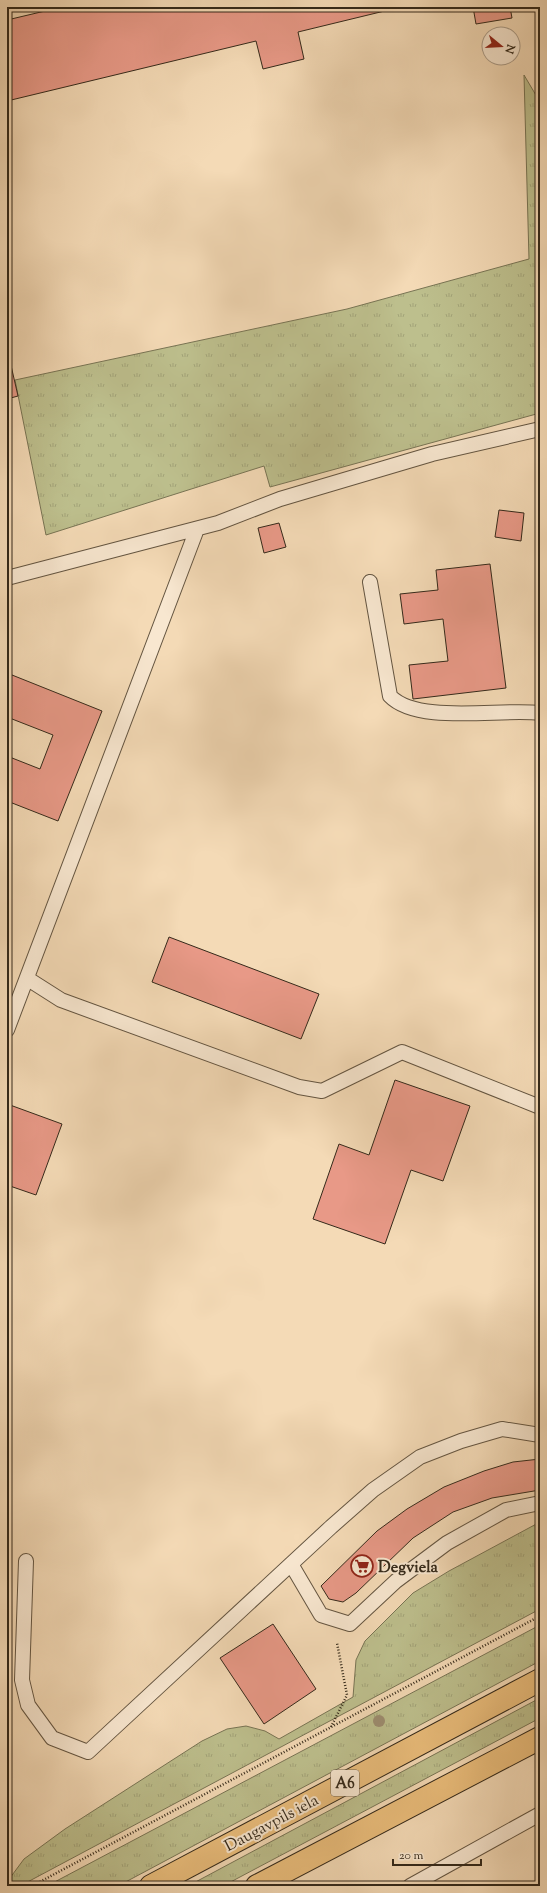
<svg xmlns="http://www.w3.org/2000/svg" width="547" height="1893" viewBox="0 0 547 1893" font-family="'Sorts Mill Goudy',serif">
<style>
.grass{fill:url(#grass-tufts);stroke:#787454}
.building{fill:#e89987;stroke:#34291a}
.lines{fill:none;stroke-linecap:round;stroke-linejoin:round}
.lane-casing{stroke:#645541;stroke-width:16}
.highway-casing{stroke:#34291a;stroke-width:24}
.path{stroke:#34291a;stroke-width:2.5;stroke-dasharray:1 2;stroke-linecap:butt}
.lane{stroke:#f8e7d0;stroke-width:14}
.highway{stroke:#eabd7b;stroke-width:22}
.tree{fill:#9d8d70}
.labels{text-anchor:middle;stroke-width:4;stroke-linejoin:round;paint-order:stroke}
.shield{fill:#f8e7d0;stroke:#6f6251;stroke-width:1}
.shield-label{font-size:15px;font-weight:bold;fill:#34291a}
.poi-label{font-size:16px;font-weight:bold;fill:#34291a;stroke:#f8e7d0;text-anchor:start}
.street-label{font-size:16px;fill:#34291a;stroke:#f8e7d0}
</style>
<defs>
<pattern id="grass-tufts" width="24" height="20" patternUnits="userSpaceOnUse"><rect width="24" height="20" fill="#bdbf8d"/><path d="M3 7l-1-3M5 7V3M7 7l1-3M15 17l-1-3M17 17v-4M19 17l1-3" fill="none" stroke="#a3a479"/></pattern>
</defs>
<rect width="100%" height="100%" fill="#f4dab6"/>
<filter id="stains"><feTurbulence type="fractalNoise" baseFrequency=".005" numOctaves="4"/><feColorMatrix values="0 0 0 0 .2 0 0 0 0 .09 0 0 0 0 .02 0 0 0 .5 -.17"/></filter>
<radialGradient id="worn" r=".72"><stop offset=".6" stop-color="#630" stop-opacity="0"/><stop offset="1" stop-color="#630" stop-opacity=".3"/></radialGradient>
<path class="grass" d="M524 75 540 102V413L270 487 264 466 46 535 15 380 347 309 529 259Z
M540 1522V1609L20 1886H7V1882L24 1859 65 1829 202 1741 227 1729 246 1726 265 1731 279 1739 353 1697 356 1660 365 1641 413 1593 449 1571Z
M540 1625V1661L118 1886H47Z
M540 1698V1718L223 1886H188Z"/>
<path class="building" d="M62 7H401L298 32 304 59 263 69 256 41 7 101V20Z
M473 7H510L512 18 476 24Z
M7 348 18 396 7 399Z
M499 510 524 513 521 541 495 537Z
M279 523 286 547 264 553 258 528Z
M490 564 506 688 413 699 409 665 448 661 443 619 404 624 400 594 438 590 436 570Z
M7 673 102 711 58 821 7 801V756L40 769 53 735 7 717Z
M169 937 319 994 301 1039 152 982Z
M395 1080 470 1106 443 1181 411 1170 385 1244 313 1219 339 1144 369 1155Z
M10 1105 62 1124 36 1195 7 1185V1114Z
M540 1459V1490L492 1498 453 1512 413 1538 356 1593 343 1602 329 1599 321 1586 377 1531 407 1509 444 1487 484 1471 513 1462Z
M273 1624 316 1689 264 1724 220 1658Z"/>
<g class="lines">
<g class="lane-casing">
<path id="lane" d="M7 578 218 523 280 499 432 454 540 429
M370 582 390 696C418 725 501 708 540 713
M28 979 61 1000 299 1087 322 1091 402 1052 540 1107
M7 1030 197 529
M26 1561 22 1680 28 1705 52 1738 88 1752 331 1527 373 1490 420 1457 461 1441 502 1429 540 1435
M291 1564 321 1615 350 1624 396 1581 447 1543 506 1510 540 1503
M410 1886 540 1814"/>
</g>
<g class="highway-casing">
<path id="highway" d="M151 1886 540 1680
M257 1886 540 1738"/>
</g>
<path class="path" d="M331 1727 347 1695 337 1643
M32 1886 540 1616"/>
<use href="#lane" class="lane"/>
<use href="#highway" class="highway"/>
</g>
<circle class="tree" cx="379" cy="1721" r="6"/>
<defs>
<g id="supermarket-ring" transform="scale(1.15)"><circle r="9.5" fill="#f8e7d0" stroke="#8f2418" stroke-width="1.5"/><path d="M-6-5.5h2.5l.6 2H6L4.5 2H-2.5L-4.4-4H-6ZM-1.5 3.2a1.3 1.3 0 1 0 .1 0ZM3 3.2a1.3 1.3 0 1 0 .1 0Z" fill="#8f2418"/></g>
</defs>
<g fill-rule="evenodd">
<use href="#supermarket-ring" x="362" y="1566"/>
</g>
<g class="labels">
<rect class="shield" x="331" y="1770" width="28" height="26" rx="3"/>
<g class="shield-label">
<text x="345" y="1788">A6</text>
</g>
<g class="poi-label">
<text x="378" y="1572">Degviela</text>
</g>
<g class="street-label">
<text transform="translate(271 1822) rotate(-28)" y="6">Daugavpils iela</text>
</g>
</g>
<rect width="547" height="1893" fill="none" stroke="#f4dab6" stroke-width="24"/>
<rect x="8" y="8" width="531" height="1877" fill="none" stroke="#34291a" stroke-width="2"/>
<rect x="12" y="12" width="523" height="1869" fill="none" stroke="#34291a"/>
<g transform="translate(501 46) rotate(108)"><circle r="19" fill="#f8e7d0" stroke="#aa9b87"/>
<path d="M0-3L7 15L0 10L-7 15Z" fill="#8f2418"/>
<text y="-6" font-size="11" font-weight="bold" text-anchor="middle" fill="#34291a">N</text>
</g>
<path d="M393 1859v6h88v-6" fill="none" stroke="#34291a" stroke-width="2"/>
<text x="399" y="1859" font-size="12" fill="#34291a" stroke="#f8e7d0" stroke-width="3" paint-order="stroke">20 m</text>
<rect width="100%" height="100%" filter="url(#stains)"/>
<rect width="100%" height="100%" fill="url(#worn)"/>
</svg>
